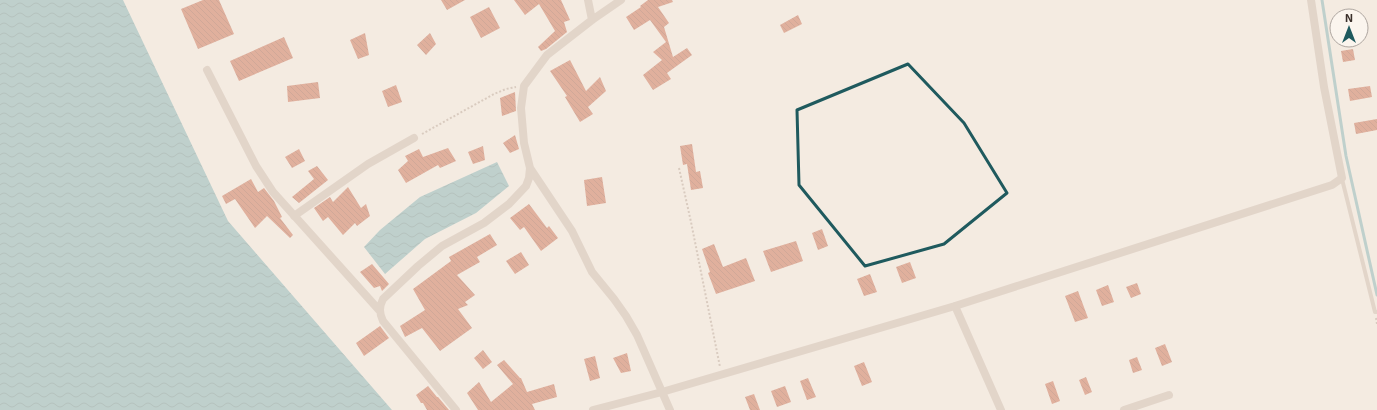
<svg xmlns="http://www.w3.org/2000/svg" width="1377" height="410" viewBox="0 0 1377 410" font-family="'Exo 2',sans-serif">
<style>
.water{fill:url(#water-waves)}
.lines{fill:none;stroke-linecap:round;stroke-linejoin:round}
.stream{stroke:#7fb0b2;stroke-width:3}
.building{fill:url(#building-back-hatch)}
.path{stroke:#b9a596;stroke-width:2;stroke-dasharray:2 2;stroke-linecap:butt}
.service{stroke:#cdbbac;stroke-width:4}
.minor{stroke:#cdbbac;stroke-width:8}
.marked{fill:none;stroke:#1f5a5e;stroke-width:3;stroke-linejoin:round}
</style>
<defs>
<pattern id="water-waves" width="16" height="10" patternUnits="userSpaceOnUse"><rect width="16" height="10" fill="#7fb0b2"/><path d="M0 5q4-4 8 0t8 0" fill="none" stroke="#699091"/></pattern>
<pattern id="building-back-hatch" width="6" height="6" patternUnits="userSpaceOnUse"><rect width="6" height="6" fill="#c8694b"/><path d="M-1 5l2 2M0 0l6 6M5-1l2 2" fill="none" stroke="#a4573f"/></pattern>
</defs>
<rect width="100%" height="100%" fill="#f4ebe1"/>
<path class="water" d="M0 0H123L228 221 392 410H0Z
M497 162 509 186 476 213 425 239 385 274 364 247 380 230 420 197Z"/>
<g class="lines">
<path class="stream" d="M1322 0 1346 156 1377 295"/>
</g>
<path class="building" d="M203 0H219L234 34 198 49 181 9Z
M441 0H465L447 10Z
M514 0H561L570 20 564 22 567 32 546 49 541 51 538 47 555 31 539 4 525 15Z
M648 0H672L673 2 658 7 669 23 664 27 673 57 687 48 692 55 667 73 671 79 653 90 643 75 662 60 653 52 666 42 650 20 634 30 626 17 641 7 640 6Z
M489 7 500 28 481 38 470 17Z
M798 15 802 24 784 33 780 25Z
M365 33 369 55 358 59 350 40Z
M430 33 436 44 426 55 417 45Z
M284 37 293 58 239 81 230 61Z
M1353 49 1355 60 1343 62 1341 51Z
M570 60 586 91 600 77 606 91 588 107 593 114 580 122 565 97 567 96 550 71Z
M318 82 320 98 288 102 287 86Z
M396 85 402 102 388 107 382 91Z
M1370 86 1372 97 1350 101 1348 89Z
M515 92 516 111 502 116 500 98Z
M1377 119V130L1356 134 1354 123Z
M515 135 519 149 510 153 503 143Z
M692 144 696 172 700 171 703 188 691 190 687 164 683 165 680 146Z
M483 146 485 160 473 164 468 152Z
M448 148 456 161 440 168 438 165 406 183 398 170 408 161 405 156 419 149 423 157Z
M299 149 305 161 292 168 285 157Z
M317 166 328 180 299 203 292 197 314 179 308 171Z
M602 177 606 203 587 206 584 180Z
M251 179 258 192 264 188 274 201 282 217 280 218 293 235 290 238 267 216 255 228 235 199 226 204 222 196Z
M348 187 361 208 366 204 370 216 357 226 355 223 343 235 328 217 323 221 314 208 330 197 333 202Z
M529 204 547 228 549 226 558 238 541 251 524 227 520 230 510 218Z
M822 229 828 246 818 250 812 233Z
M490 234 497 245 477 257 480 262 457 275 475 295 465 302 468 305 458 309 472 328 440 351 422 328 405 337 400 326 425 310 413 289 451 261 449 257Z
M796 241 803 261 771 272 763 251Z
M714 244 723 267 746 258 755 281 716 294 708 273 710 272 702 249Z
M521 252 529 265 515 274 506 261Z
M910 262 916 278 902 283 896 267Z
M372 264 389 284 382 291 380 286 374 288 360 272Z
M870 274 877 292 864 296 857 279Z
M1137 283 1141 294 1131 298 1126 287Z
M1108 285 1114 302 1102 306 1096 290Z
M1078 291 1088 318 1075 322 1065 296Z
M380 326 389 338 364 356 356 343Z
M1165 344 1172 362 1162 366 1155 348Z
M483 350 492 362 483 369 474 358Z
M627 353 631 371 621 373 613 358Z
M595 356 600 378 590 381 584 359Z
M1137 357 1142 370 1133 373 1129 360Z
M504 360 520 378H521L527 392 554 384 557 397 532 404 535 410H478L467 393 479 382 491 402 513 384 497 365Z
M864 362 872 382 862 386 854 366Z
M1086 377 1092 392 1085 395 1079 380Z
M808 378 816 397 807 400 800 381Z
M1053 381 1060 401 1052 404 1045 384Z
M428 386 437 397H438L449 410H427L423 403H421L416 395Z
M785 386 791 402 777 407 771 391Z
M754 394 760 410H750L745 397Z"/>
<g class="lines">
<path class="path" d="M422 134 494 94 506 89 516 87
M679 168 691 222 720 367
M1376 318 1377 324"/>
<path class="service" d="M1342 179 1375 312H1377"/>
<path class="minor" d="M588 0 592 20
M621 0 592 20 547 55 524 86 521 108 524 143 530 168 572 231 592 272 614 299 626 316 637 335 670 410
M207 70 256 166 273 192 379 310
M294 216 368 164 414 138
M955 306 1001 410
M456 410 383 321C379 313 379 307 383 299L418 266 442 246 484 223 509 204 526 186 529 178 530 168
M593 410 662 392 955 306 1332 185 1342 178 1324 87 1311 0
M1124 410 1169 395"/>
</g>
<path d="M0 0H1377V410H0ZM908 64 964 123 1007 193 944 244 865 266 799 185 797 110Z" fill="#f4ebe1" fill-opacity=".55" fill-rule="evenodd"/>
<path class="marked" d="M908 64 964 123 1007 193 944 244 865 266 799 185 797 110Z"/>
<g transform="translate(1349 28)"><circle r="19" fill="#fbf5ee" stroke="#aea6a0"/>
<path d="M0-3L7 15L0 10L-7 15Z" fill="#1f5a5e"/>
<text y="-6" font-size="11" font-weight="bold" text-anchor="middle" fill="#3b302b">N</text>
</g>
</svg>
